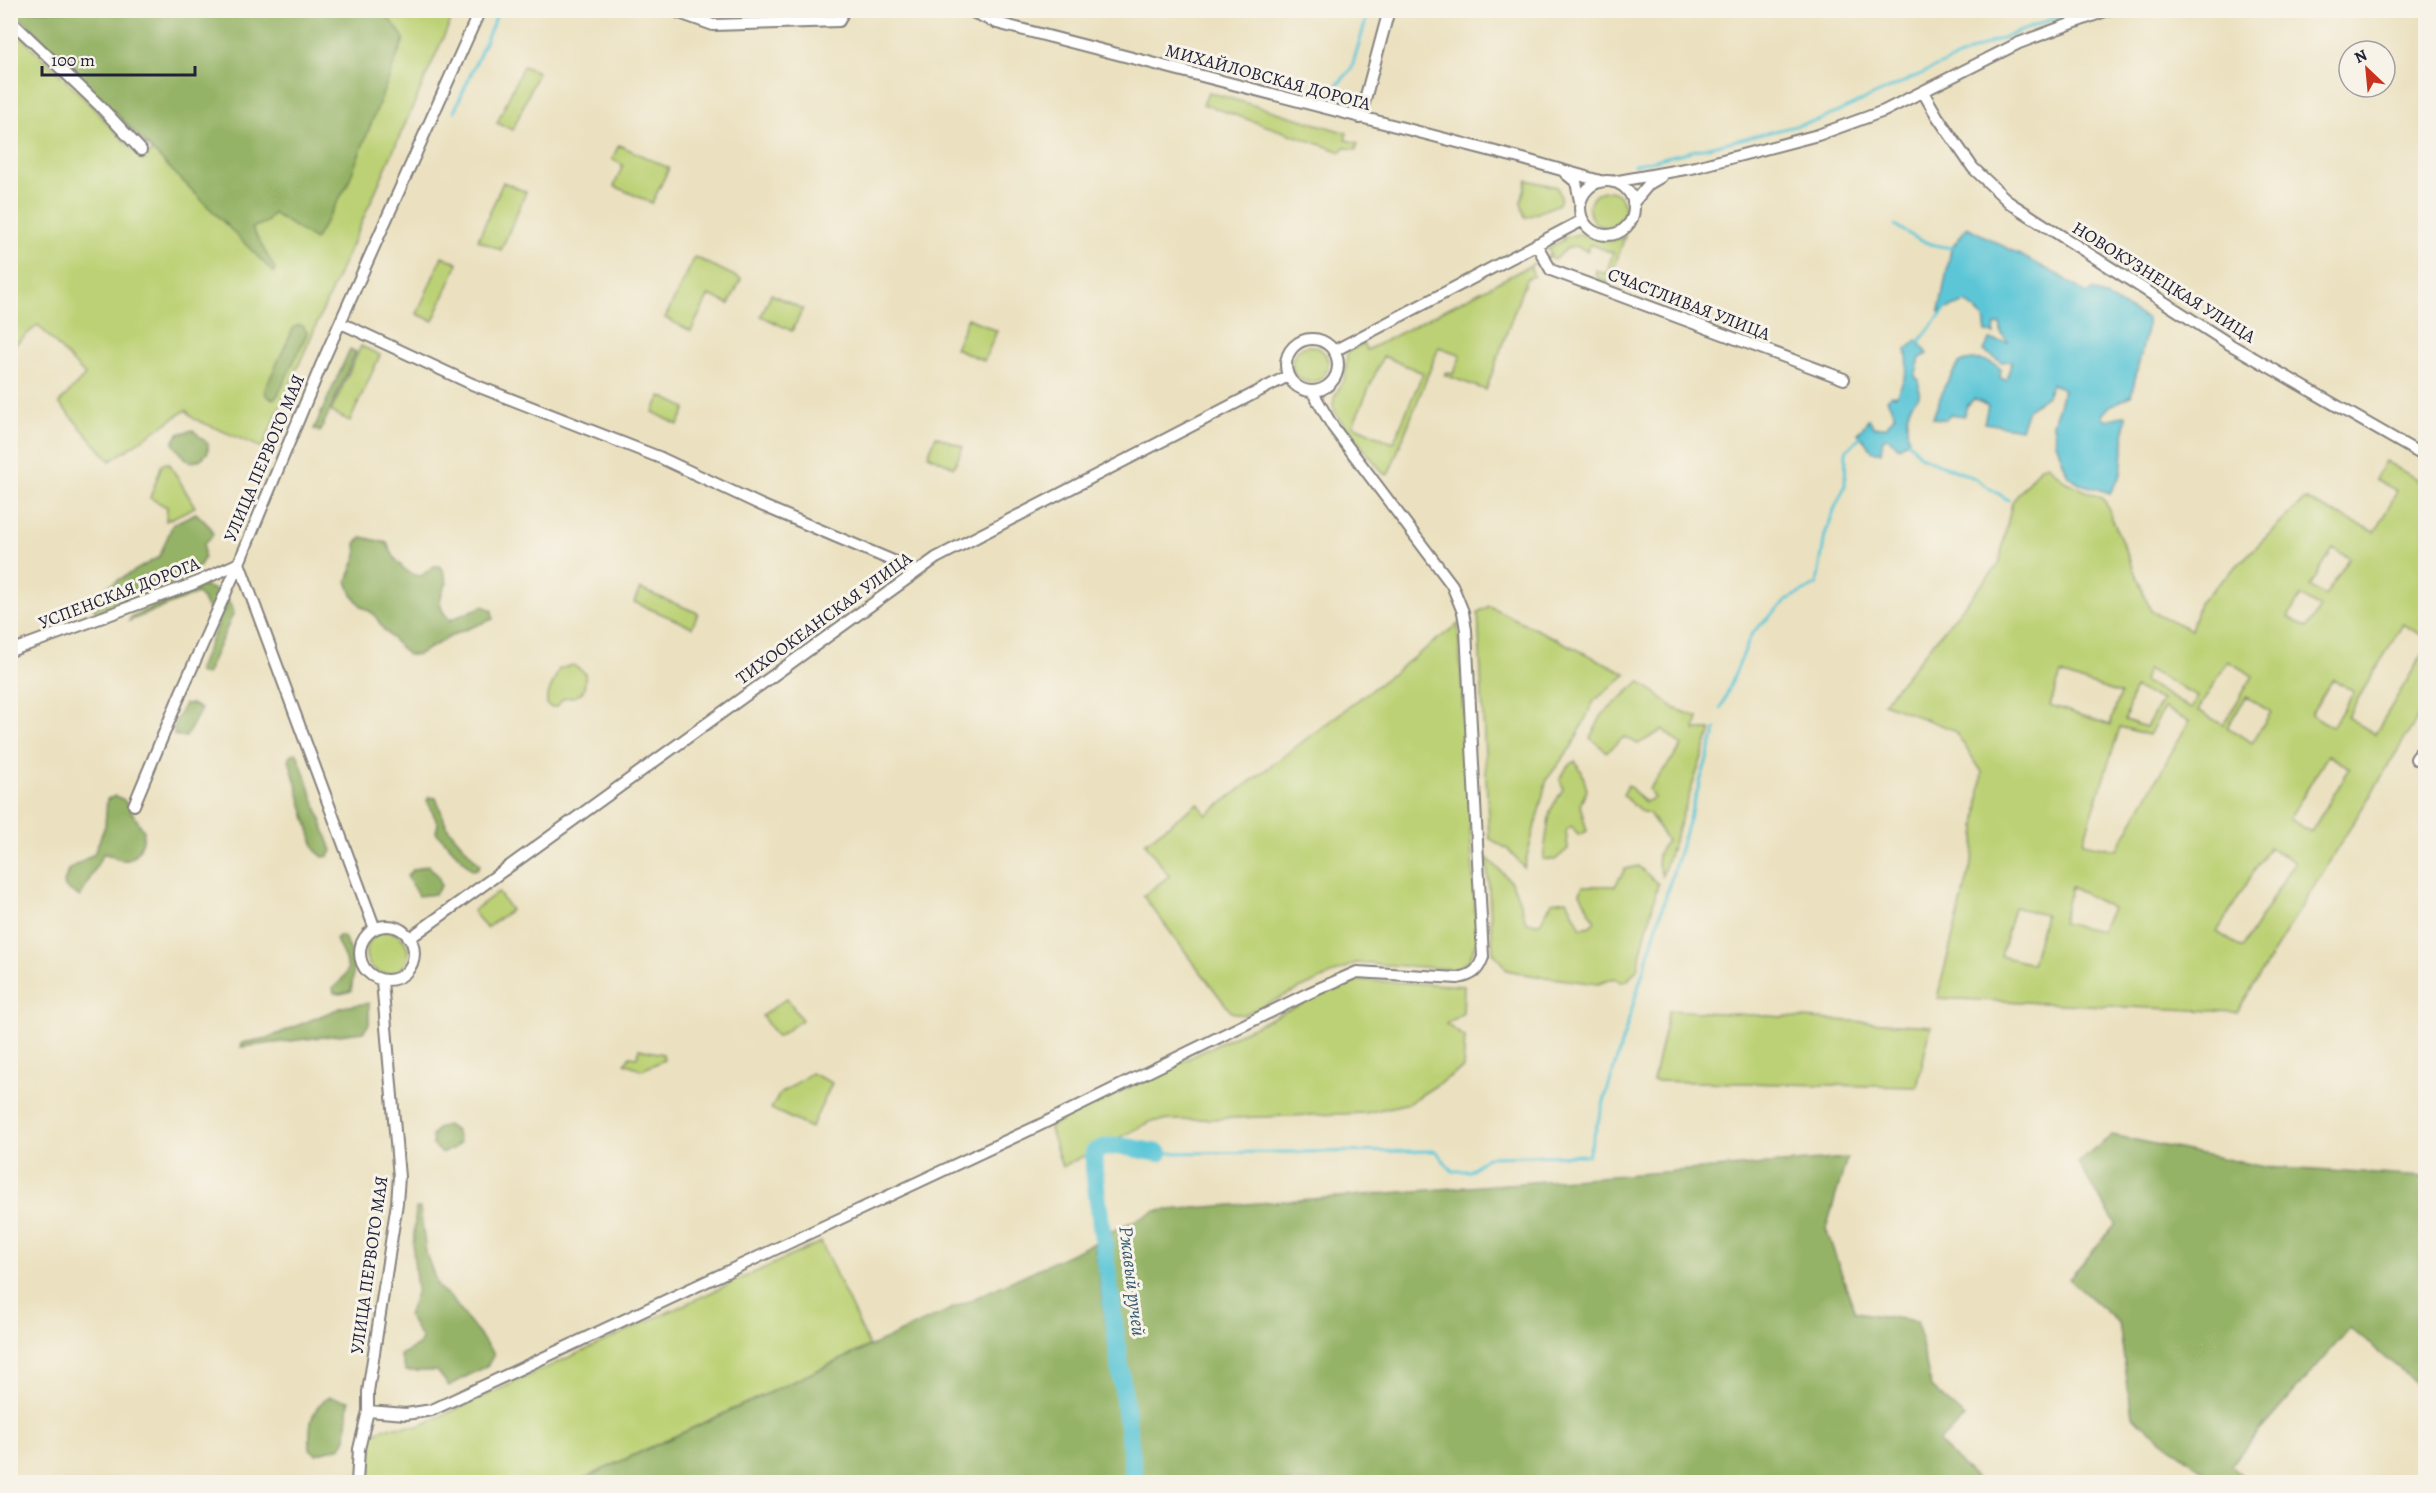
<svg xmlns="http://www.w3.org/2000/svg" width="2436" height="1493" viewBox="0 0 2436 1493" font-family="Alegreya,serif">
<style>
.green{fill:#bcd175;stroke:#6f7a58;stroke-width:1.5;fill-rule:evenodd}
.forest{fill:#95b366;stroke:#5c6a50;stroke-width:1.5}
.water{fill:#5cc6d7;stroke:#3f7489;stroke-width:1.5}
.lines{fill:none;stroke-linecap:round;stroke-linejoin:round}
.stream{stroke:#5cc6d7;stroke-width:3}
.river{stroke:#5cc6d7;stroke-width:18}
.minor-casing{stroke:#86827e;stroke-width:14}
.minor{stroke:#fff;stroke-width:10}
.labels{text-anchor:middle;stroke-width:6;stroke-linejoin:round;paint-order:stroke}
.street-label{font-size:18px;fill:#22223b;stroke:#f7f3e8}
.water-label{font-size:20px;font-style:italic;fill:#365b72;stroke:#f7f3e8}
</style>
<rect width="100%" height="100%" fill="#f7f3e8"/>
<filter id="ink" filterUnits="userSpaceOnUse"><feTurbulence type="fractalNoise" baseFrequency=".0167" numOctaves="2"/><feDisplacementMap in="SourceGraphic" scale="12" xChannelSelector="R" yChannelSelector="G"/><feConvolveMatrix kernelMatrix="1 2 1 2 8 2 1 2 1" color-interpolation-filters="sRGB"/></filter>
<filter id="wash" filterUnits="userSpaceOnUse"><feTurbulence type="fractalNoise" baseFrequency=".008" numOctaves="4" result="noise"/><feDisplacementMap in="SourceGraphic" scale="24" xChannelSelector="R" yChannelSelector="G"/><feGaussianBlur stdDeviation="1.35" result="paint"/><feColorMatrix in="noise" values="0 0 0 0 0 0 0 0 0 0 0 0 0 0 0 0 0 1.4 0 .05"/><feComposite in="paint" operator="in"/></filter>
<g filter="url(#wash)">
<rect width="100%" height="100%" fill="#ebe1c0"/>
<path class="green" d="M14 11H455L262 448 194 419 186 410 110 461 59 403 85 375 38 325 11 348 10 26 77 91 143 161 152 151Z
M523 66 538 72 513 130 497 123Z
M1209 92 1347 133 1345 140 1358 143 1356 150 1344 147 1342 152 1203 104Z
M619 145 669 168 652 203 614 186 623 165 612 159Z
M1527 180 1557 187 1561 197 1559 204 1525 218 1521 202Z
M503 182 526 192 501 250 478 240Z
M1589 209a18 18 0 1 1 36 0a18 18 0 1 1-36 0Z
M1578 234C1595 236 1608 246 1625 236L1609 283 1596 277 1595 270 1606 274 1613 253 1590 244 1587 251 1576 246 1566 249 1555 260 1547 256 1551 254 1548 248 1564 240 1563 238Z
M442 256 458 263 433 321 417 314Z
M695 257 741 279 729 304 709 295 691 331 665 318Z
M1541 260 1530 266 1534 276 1526 279 1486 390 1445 375 1446 372 1453 374 1461 355 1439 347 1389 473 1387 475 1384 474 1337 416 1333 406 1334 398 1345 377 1347 355 1350 350 1363 344 1367 350ZM1383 356 1423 373 1393 443 1353 425Z
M771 294 803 309 792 331 761 316Z
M968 318 997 331 984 361 955 348Z
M361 346 380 355 350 421 331 412Z
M1292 364a18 18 0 1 1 36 0a18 18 0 1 1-36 0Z
M661 396 686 408 678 425 653 412Z
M936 436 963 447 954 467 928 455Z
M2385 461 2425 484V637L2403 624 2347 717 2375 734 2425 650V706L2237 1012 1937 998 1973 857 1982 772 1954 730 1883 703 1999 564 2012 502 2039 468 2048 465 2066 482 2104 499 2151 611 2191 630 2199 603 2305 499 2375 532 2397 491 2375 479ZM2333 548 2349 558 2325 596 2310 586ZM2301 596 2320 607 2307 628 2288 617ZM2228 661 2253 676 2223 725 2198 710ZM2147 669 2197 696 2191 709 2143 681ZM2061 674 2120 694 2110 725 2050 705ZM2333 679 2354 692 2332 727 2311 714ZM2134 688 2162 700 2146 727 2125 720ZM2246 697 2271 712 2252 743 2227 727ZM2164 708 2189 721 2117 850 2083 843 2120 727 2149 735ZM2328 755 2350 768 2311 832 2289 819ZM2269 847 2295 862 2242 948 2217 932ZM2071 887 2112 908 2101 931 2062 923ZM2014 907 2045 915 2032 964 2001 956Z
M169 463 195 507 166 521 167 507 150 498 162 464Z
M640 589 698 613 692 627 634 602Z
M1489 606 1627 674 1594 701 1572 746 1547 779 1524 868 1509 850 1489 838 1478 612Z
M1458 624 1477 940 1469 961 1455 969 1356 963 1243 1015 1231 1012 1143 896 1169 876 1145 843 1198 803 1206 815Z
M573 665 585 673C586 693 582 697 564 698L556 707H550L547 704V697L559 669Z
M1640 681 1676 709 1698 717 1695 730H1711L1662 876C1656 860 1655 854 1667 841L1649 813 1642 812 1623 795 1628 785 1645 802 1654 798 1649 789 1682 746 1663 730 1638 744 1624 737 1607 752 1590 738 1602 715Z
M1575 761 1582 772 1587 790 1580 805 1587 831 1579 835 1571 826 1566 831 1568 849 1555 860 1543 859 1550 811 1563 789 1560 779 1567 767Z
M1487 858C1516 884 1515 886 1526 922L1540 923 1552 902 1567 900 1581 928 1590 926 1595 921 1580 893 1583 886H1615L1625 869 1638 866 1658 884 1637 969 1627 981 1621 982 1615 978 1598 984 1530 975 1507 970 1493 952Z
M498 892 511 910 486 928 473 911Z
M366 953a21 21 0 1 1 42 0a21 21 0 1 1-42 0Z
M1359 980 1464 986 1463 1013 1446 1024 1465 1037 1463 1068 1409 1103 1366 1113 1152 1121 1062 1167 1049 1126 1282 1013 1340 986Z
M787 998 802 1020 777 1037 762 1016Z
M1669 1010 1931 1026 1917 1087 1653 1081Z
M639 1049 663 1054 664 1060 642 1070 625 1063 630 1056 637 1057Z
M811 1073 832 1083 811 1128 771 1109 779 1095Z
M821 1242 869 1346 576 1482H364L365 1448 368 1436C383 1425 401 1427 419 1426Z"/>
<path class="forest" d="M14 11H381C387 16 401 32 404 39L347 186 315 240 273 213 267 222 252 228 275 269 274 273Z
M299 325 303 326 307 333 278 395 273 399 266 395 265 389 294 327Z
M350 349 356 352 320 432 314 429Z
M193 430 208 444V452C192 471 184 459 173 443L178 434Z
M196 513 211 528 213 535 204 544V558L199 567 164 588 96 613 90 596 159 557 173 524Z
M362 537 387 543C393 557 404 575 421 576L434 566H439L443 570 447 583C438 598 437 608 450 620L483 606 492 610 493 619 457 633 417 655H408L384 630 374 614 362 607 352 595 347 581 357 555 356 543Z
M203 586C217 589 230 598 234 612L206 675 201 674 198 671 218 624 198 593 129 621 132 616Z
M185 704H192L201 709 186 737 174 735 175 722Z
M297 753 332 851 329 856 323 857 315 850 290 763 289 759 292 754Z
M116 796 124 800 144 831C144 843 137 862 122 860 115 860 111 853 103 854L80 897 65 887 64 883 68 870 94 854 105 826 107 799Z
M429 797 436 798 447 827 480 865 477 869 472 870 436 832 438 824 427 800Z
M428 865 438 876 441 886 435 894 418 896 407 876 413 870Z
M339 936H343C355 955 355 969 351 991L341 994 334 993 333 988C358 967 345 964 336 939Z
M369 1003V1024L363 1032 241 1047 242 1043 268 1038 342 1007Z
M446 1125 455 1130 460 1142 453 1149 442 1153 433 1145 432 1136 437 1129Z
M2112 1135 2264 1167 2425 1177V1390L2350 1328 2230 1465 2250 1482H2218L2135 1419 2132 1416 2119 1323 2069 1279 2116 1224 2078 1163Z
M1847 1158 1826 1229 1855 1312 1917 1321 1931 1387 1965 1418 1938 1442 1979 1482H1143L1110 1232 1155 1211Z
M416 1208H420L426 1253 438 1287 451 1298 494 1354 488 1365 449 1386 437 1371H406L400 1355 419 1345 422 1339 408 1316 417 1290 413 1249Z
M1094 1243 1127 1470 1123 1482H576Z
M330 1397 349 1401 346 1438 341 1447 316 1454 310 1449C309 1429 309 1407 330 1397Z"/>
<path class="water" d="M1967 227 2060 276 2087 294 2093 290 2147 319V329L2131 396 2110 406 2102 415 2106 420 2126 415 2121 474 2110 493 2081 484 2068 476 2056 442 2053 424 2064 389 2052 384 2047 396 2028 410 2021 429 1984 423 1988 406 1974 399 1967 406 1964 416 1950 414 1946 420 1933 418 1944 387 1960 362C1977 359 1987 357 2001 369L2000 378 2006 380 2012 361 2001 362 1984 351 1989 340 2008 342 2001 333V324L1995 325 1994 334 1986 332 1984 318 1966 302 1939 312 1951 249Z
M1917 340 1928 354 1920 358 1915 377 1919 380V396C1905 407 1905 423 1909 439L1899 447 1888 438 1883 439 1881 452H1873L1858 433 1869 419 1874 427H1886L1895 415 1887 399 1891 395 1896 396C1903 382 1911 367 1906 350Z"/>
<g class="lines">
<path class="stream" d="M1337 85 1351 70 1369 10
M454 112 497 15
M1634 165 1820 120 1989 43 2076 10
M1895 225C1915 239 1929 246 1954 248
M1919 345 1921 339 1947 307
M1906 438 1920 456 1974 478 2008 500
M1721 708 1752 633 1787 600 1817 584 1825 535 1834 510 1845 486 1846 451 1862 435
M1159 1153 1436 1151 1452 1171H1470L1487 1157 1588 1155 1716 729"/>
<path class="river" d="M1130 1482 1134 1473 1094 1171V1152C1113 1140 1138 1150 1159 1153"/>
</g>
</g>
<g filter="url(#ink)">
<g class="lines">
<g class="minor-casing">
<path id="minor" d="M671 10 713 25 839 21 844 10
M968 10 997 23 1523 159 1600 181
M10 20 100 106 141 150
M1923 92 1937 116 1973 168 2010 203 2231 345 2426 457
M1360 118 1389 10
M1565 173 1576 182 1580 201
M1580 208a27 27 0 1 1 54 0a27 27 0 1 1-54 0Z
M1613 182 1696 167 1818 135 1884 111 2019 43 2108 10
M1633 203 1649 184 1661 177
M1536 244 1551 270 1844 379
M341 323 472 384 661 458 761 505 917 571
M1286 365a26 26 0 1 1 52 0a26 26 0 1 1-52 0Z
M1334 351 1583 220
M239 563 375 929
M10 651 193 584 239 563
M2416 759 2426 743
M134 805 182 690 239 563 322 363 480 10
M360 953a27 27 0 1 1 54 0a27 27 0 1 1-54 0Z
M410 938 936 558 1288 376
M368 1411 406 1414 432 1410 1038 1126 1309 993 1357 972 1458 978C1473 975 1478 971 1483 957L1466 630 1463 612 1452 585 1333 427 1312 391
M357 1482 359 1449 368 1411V1392L397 1203 399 1177 382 981"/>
</g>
<use href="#minor" class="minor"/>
</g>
</g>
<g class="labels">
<g class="street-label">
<text transform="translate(1268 77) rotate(15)" y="6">МИХАЙЛОВСКАЯ ДОРОГА</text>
<text transform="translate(2164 282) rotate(32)" y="6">НОВОКУЗНЕЦКАЯ УЛИЦА</text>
<text transform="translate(1689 304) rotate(21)" y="6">СЧАСТЛИВАЯ УЛИЦА</text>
<text transform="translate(264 458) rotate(-67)" y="6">УЛИЦА ПЕРВОГО МАЯ</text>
<text transform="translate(119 593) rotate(-21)" y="6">УСПЕНСКАЯ ДОРОГА</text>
<text transform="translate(824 618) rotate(-36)" y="6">ТИХООКЕАНСКАЯ УЛИЦА</text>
<text transform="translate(369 1265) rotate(-82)" y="6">УЛИЦА ПЕРВОГО МАЯ</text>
</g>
<g class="water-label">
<text transform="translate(1133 1281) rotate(83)" y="7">Ржавый ручей</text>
</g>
</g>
<rect width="2436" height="1493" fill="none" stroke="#f7f3e8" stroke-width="36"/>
<g transform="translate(2367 69) rotate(334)"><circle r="28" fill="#f7f3e8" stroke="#a29fa3" stroke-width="1.5"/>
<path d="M0-4.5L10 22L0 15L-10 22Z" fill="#c8321e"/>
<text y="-9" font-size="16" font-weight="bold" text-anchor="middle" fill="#22223b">N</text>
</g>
<path d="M42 66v9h153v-9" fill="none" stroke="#22223b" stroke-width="3"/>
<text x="51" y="66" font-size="18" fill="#22223b" stroke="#f7f3e8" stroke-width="4.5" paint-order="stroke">100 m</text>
</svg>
